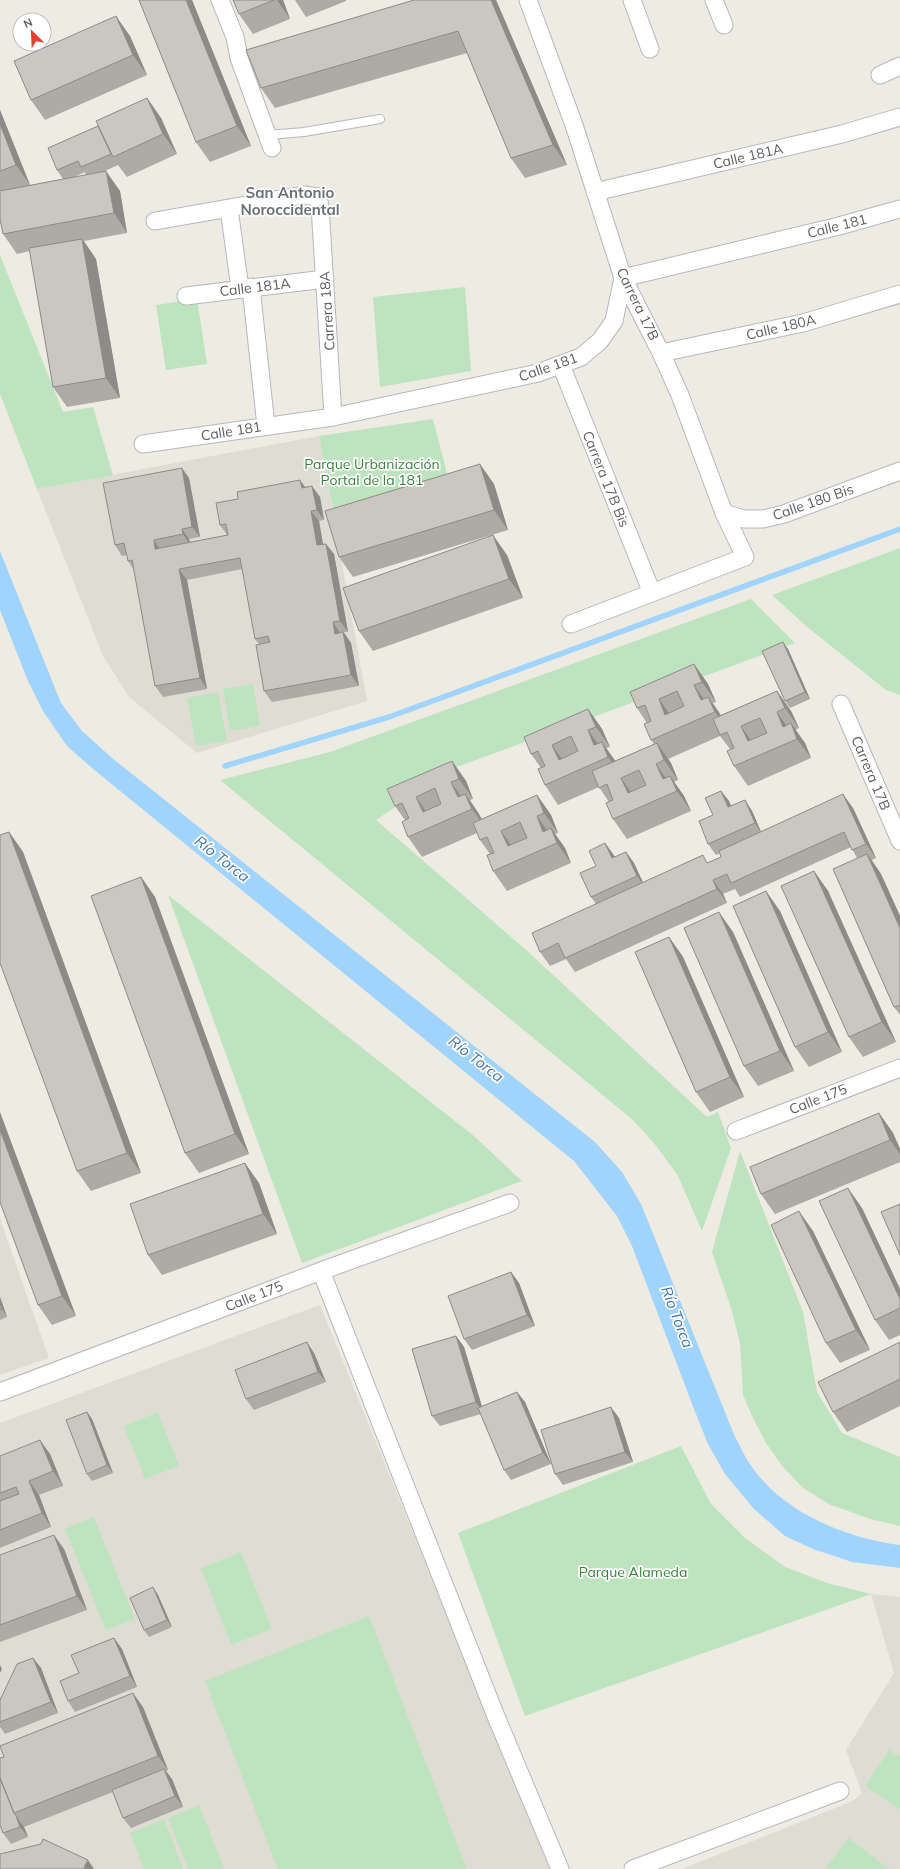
<svg xmlns="http://www.w3.org/2000/svg" width="900" height="1869" viewBox="0 0 900 1869" font-family="Mulish,sans-serif">
<style>
.education{fill:#dfdcd3}
.green{fill:#bee4bf}
.water{fill:#a1d4fd}
.lines{fill:none;stroke-linecap:round;stroke-linejoin:round}
.stream{stroke:#a1d4fd;stroke-width:5.5}
.lane-casing{stroke:#b4b8bc;stroke-width:10}
.street-casing{stroke:#b4b8bc;stroke-width:19}
.lane{stroke:#fff;stroke-width:8}
.street{stroke:#fff;stroke-width:17}
.wall{fill:#aeaba6;fill-rule:evenodd}
.shaded-wall{fill:#8d8b87}
.building{fill:#cac7c1;stroke:#8d8b87;fill-rule:evenodd}
.labels{text-anchor:middle;stroke-width:3.5;stroke-linejoin:round;paint-order:stroke}
.street-label{font-size:14px;fill:#5a5e62;stroke:#fff}
.park-label{font-size:14px;fill:#36853b;stroke:#fff}
.neighbourhood-label{font-size:15px;font-weight:bold;fill:#6b7074;stroke:#fff}
.water-label{font-size:15px;font-style:italic;fill:#3f75ae;stroke:#fff}
</style>
<rect width="100%" height="100%" fill="#edebe2"/>
<path class="education" d="M319 436 367 701 197 753 129 697 103 656 37 489Z
M0 1219 49 1358 0 1375Z
M320 1305 550 1869H0V1423Z
M871 1594 900 1597V1869H682L853 1801 862 1793 846 1750 894 1673Z"/>
<path class="green" d="M0 255 63 412 93 407 113 475 37 489 0 394Z
M465 287 471 371 380 387 373 297Z
M197 299 207 364 166 370 156 305Z
M433 419 453 496 336 526 319 436Z
M900 548V695L886 690 806 626 772 595Z
M751 599 795 643 454 768 376 820 525 949 707 1117 718 1112 731 1148 702 1231 677 1174 653 1142 633 1120 220 780 330 752Z
M253 684 260 726 230 731 223 689Z
M218 692 227 741 196 746 187 698Z
M168 895 474 1136 522 1181 302 1263Z
M740 1151 803 1312 817 1392 842 1433 900 1457V1526L870 1519 829 1504 803 1488 783 1467 766 1443 752 1416 743 1395 740 1343 731 1308 712 1252Z
M158 1412 179 1466 145 1479 124 1426Z
M681 1446 711 1504 745 1538 785 1567 827 1583 871 1594 525 1716 458 1533Z
M94 1517 135 1619 106 1630 65 1529Z
M241 1552 272 1629 231 1645 201 1568Z
M369 1616 467 1869H278L205 1681Z
M889 1750 900 1757V1809L865 1786Z
M199 1805 224 1868 221 1869H188L168 1818Z
M164 1819 183 1869H144L130 1833Z
M849 1838 889 1869H825Z"/>
<path class="water" d="M0 551 61 703 82 731 112 758 595 1142 622 1172 641 1204 735 1437C741 1447 745 1458 752 1467 784 1513 846 1538 900 1545V1568L852 1562 813 1549 785 1536 754 1509 725 1474 708 1444 694 1409 632 1246 617 1216 574 1161 92 768 67 746 43 711 28 681 0 610Z"/>
<g class="lines">
<path class="stream" d="M225 766 389 717 900 529"/>
<g class="lane-casing">
<path id="lane" d="M268 135 304 132 380 119"/>
</g>
<g class="street-casing">
<path id="street" d="M220 0 235 37 239 58 272 148
M528 0 574 125 623 278 661 353 680 395 724 513 745 557 571 624
M632 0 650 49
M714 0 724 25
M880 75 900 66
M595 192 842 134 900 117
M229 209 240 288
M155 221 304 195 318 197 320 206 333 417
M623 278 839 226 900 209
M251 287 266 426
M186 296 325 279
M661 353 803 323 900 294
M561 365 652 593
M143 444 333 417 538 373 581 357 600 341 614 321 623 278
M724 513 744 519H763L784 514 900 471
M841 704 900 841
M736 1131 900 1068
M321 1271 495 1714 560 1869
M0 1392 321 1271 510 1203
M633 1869 840 1791"/>
</g>
<use href="#lane" class="lane"/>
<use href="#street" class="street"/>
</g>
<path class="wall" d="M139 0H192L251 146 210 162 196 142Z
M233 0H283L290 19 253 34 239 14Z
M295 0H346V1L306 17Z
M496 0 567 165 525 178 511 158 467 53 275 108 261 88Z
M130 36 147 75 45 120 31 100Z
M147 98 161 118 177 154 127 177 118 165 105 171 120 191 127 233 84 241 96 259 120 398 67 407 53 387 30 251 17 254 3 234 0 219V110L30 185 26 186 63 179 57 170 98 126ZM85 172 86 175 74 177Z
M189 478 200 537 189 539 190 542 227 535 220 525 305 487 320 497 324 520 319 521 323 544H326L334 554 348 632H344L351 643 359 686 272 702 264 691 259 644 255 639 242 569 187 580 207 689 163 697 155 686 134 570 128 561 127 555 122 556 115 545Z
M494 484 508 530 353 577 339 557Z
M507 555 523 598 373 651 359 631Z
M788 649 810 699 790 708 785 701Z
M694 664 708 684 716 702 713 703 721 715 777 691 791 711 799 728 795 730 805 743 811 758 748 786 734 766 730 749 720 736 668 759 671 763 678 780 674 782 684 796 691 811 627 839 613 819 609 802 599 787 558 805 545 785 541 768 531 754 588 709 602 729 610 747 606 748 615 761 654 744 651 740 647 723 637 708Z
M452 761 466 781 473 799 470 800 479 814 482 819 537 795 551 815 558 833 555 834 565 848 571 863 507 891 493 871 490 854 480 840 477 833 422 857 408 837 405 820 395 806Z
M721 791 729 801 731 806 745 800 752 811 761 832 853 808 876 858 872 860 881 874 900 916V1015L894 1007 857 858 851 847 740 897 735 889 723 894 727 903 575 972 566 959 550 966 540 952 596 904 591 897 596 866 605 843 613 854 615 857 626 852 634 863 643 883 708 863 721 857 720 853 716 855 708 844 713 815Z
M9 832 23 852 141 1173 91 1191 77 1171Z
M814 871 828 891 896 1042 863 1057 849 1037Z
M141 877 155 897 249 1154 199 1173 185 1153Z
M780 911 842 1052 809 1067 795 1047Z
M733 932 794 1071 758 1086 744 1066Z
M669 937 683 957 744 1097 710 1112 696 1092Z
M879 1113 893 1133 900 1149V1162L775 1214 761 1194Z
M259 1183 277 1234 162 1275 148 1255Z
M0 1202 76 1316 52 1325 38 1305Z
M862 1208 900 1289V1335L889 1340 875 1320Z
M813 1231 870 1350 840 1363 826 1343Z
M511 1272 519 1283 535 1326 472 1350 464 1339Z
M0 1297 7 1317 0 1320Z
M456 1336 464 1347 482 1407 517 1392 525 1402 551 1464 511 1480 504 1470 481 1414 440 1426 432 1416Z
M900 1342V1407V1406L847 1432 833 1412Z
M314 1353 326 1382 254 1410 246 1399Z
M87 1412 92 1419 113 1473 92 1481 87 1474Z
M619 1418 633 1462 563 1485 555 1474Z
M50 1454 63 1486 39 1495 51 1527 0 1548V1456Z
M64 1549 87 1610 0 1642V1555Z
M153 1587 158 1595 172 1627 149 1637 144 1630Z
M114 1638 122 1649 137 1687 75 1712 68 1701 79 1673Z
M33 1658 41 1668 58 1713 5 1734 0 1727V1700Z
M143 1707 168 1770 166 1771 172 1779 183 1807 131 1828 123 1818 113 1792 24 1827 28 1837 11 1844 3 1833 0 1825Z"/>
<path class="shaded-wall" d="M186 0H192L251 146 237 126Z
M277 0H283L290 19Z
M491 0H496L567 165 553 145Z
M116 16 130 36 147 75 133 55Z
M147 98 161 118 177 154 163 134Z
M0 110 30 185 16 165 0 124Z
M106 171 120 191 127 233 114 213Z
M82 239 96 259 120 398 106 378Z
M480 464 494 484 508 530 494 510Z
M182 468 189 478 200 537 192 527Z
M300 480 308 491 302 488Z
M312 486 320 497 324 520 317 510Z
M311 511 319 521 325 556 317 545Z
M182 529 189 539 190 545 183 534Z
M493 535 507 555 523 598 509 579Z
M154 540 161 551 155 549Z
M326 544 334 554 348 632 340 621Z
M179 569 187 580 207 689 200 678Z
M333 622 340 633 335 634Z
M343 632 351 643 359 686 351 675Z
M783 642 788 649 810 699 805 692Z
M694 664 708 684 716 702 702 682Z
M694 685 708 705 701 700Z
M777 691 791 711 799 728 785 708Z
M708 697 722 717 729 732 715 712Z
M659 699 673 719 665 715Z
M588 709 602 729 610 747 596 727Z
M777 712 791 732 783 727Z
M791 723 805 743 811 758 797 739Z
M741 726 755 746 748 741Z
M588 730 602 750 594 745Z
M602 742 616 762 622 777 608 757Z
M657 743 671 763 678 780 664 760Z
M552 745 566 765 559 760Z
M452 761 466 781 473 799 459 779Z
M656 764 670 784 663 779Z
M670 776 684 796 691 811 677 791Z
M621 778 635 798 628 793Z
M451 782 465 802 458 797Z
M721 791 729 801 736 818 728 807Z
M465 794 479 814 486 829 472 809Z
M843 794 853 808 876 858 866 844Z
M537 795 551 815 558 833 544 813Z
M416 797 430 817 423 812Z
M745 800 752 811 762 834 755 823Z
M537 816 551 836 543 832Z
M551 828 565 848 571 863 557 843Z
M501 831 515 851 508 846Z
M9 832 23 852 141 1173 127 1153Z
M605 843 613 854 620 869 612 858Z
M626 852 634 863 645 887 637 876Z
M867 854 881 874 900 916V928Z
M814 871 828 891 896 1042 882 1022Z
M141 877 155 897 249 1154 235 1134Z
M713 880 723 894 727 903 717 889Z
M766 891 780 911 842 1052 828 1032Z
M719 912 733 932 794 1071 780 1051Z
M669 937 683 957 744 1097 730 1077Z
M0 1112 76 1316 62 1296 0 1130Z
M879 1113 893 1133 900 1149V1154L890 1140Z
M245 1163 259 1183 277 1234 263 1214Z
M848 1188 862 1208 900 1289V1299Z
M799 1211 813 1231 870 1350 856 1330Z
M511 1272 519 1283 535 1326 527 1315Z
M0 1297 7 1317 2 1309 0 1303Z
M456 1336 464 1347 484 1413 476 1402Z
M307 1342 314 1353 326 1382 318 1372Z
M517 1392 525 1402 551 1464 543 1453Z
M611 1407 619 1418 633 1462 625 1452Z
M87 1412 92 1419 113 1473 107 1465Z
M40 1440 50 1454 63 1486 53 1471Z
M29 1481 39 1495 51 1527 42 1513Z
M54 1535 64 1549 87 1610 77 1596Z
M153 1587 158 1595 172 1627 167 1620Z
M114 1638 122 1649 137 1687 130 1676Z
M33 1658 41 1668 58 1713 51 1702Z
M0 1665 2 1669 0 1673Z
M133 1693 143 1707 168 1770 158 1756Z
M164 1769 172 1779 183 1807 175 1796Z
M16 1816 24 1827 28 1837 20 1827Z
M88 1860 94 1869H85L84 1867Z"/>
<path class="building" d="M139 0H186L237 126 196 142Z
M233 0H274L239 14Z
M414 0H491L553 145 511 158 458 31 261 88 246 50Z
M116 16 133 55 31 100 14 61Z
M147 98 163 134 113 157 96 121Z
M0 124 16 165 0 171Z
M98 126 111 154 81 167 78 161 57 170 48 148Z
M106 171 114 213 3 234 0 219V191Z
M82 239 106 378 53 387 29 248Z
M480 464 494 510 339 557 325 511Z
M182 468 192 527 182 529 183 534 154 540 155 549 228 535 226 524 220 525 216 503 238 499 237 492 300 480 302 488 312 486 317 510 311 511 317 545 326 544 340 621 333 622 335 634 343 632 351 675 264 691 256 645 270 642 268 636 255 639 240 558 179 569 200 678 155 686 132 560 128 561 124 543 115 545 103 483Z
M493 535 509 579 359 631 343 588Z
M783 642 805 692 785 701 762 651Z
M694 664 702 682 694 685 701 700 708 697 715 712 651 740 644 724 651 721 645 705 637 708 630 692ZM677 691 684 706 665 715 659 699Z
M777 691 785 708 777 712 783 727 791 723 797 739 734 766 727 751 734 748 727 732 720 735 713 719ZM760 718 767 733 748 741 741 726Z
M588 709 596 727 588 730 594 745 602 742 608 757 545 785 538 769 545 766 538 751 531 754 524 737ZM571 736 578 751 559 760 552 745Z
M657 743 664 760 656 764 663 779 670 776 677 791 613 819 606 803 613 800 607 784 599 788 592 771ZM639 770 646 785 628 793 621 778Z
M452 761 459 779 451 782 458 797 465 794 472 809 408 837 402 822 409 818 402 803 395 806 387 789ZM435 788 441 804 423 812 416 797Z
M721 791 728 807 745 800 755 823 708 844 699 821 713 815 705 798Z
M843 794 866 844 852 850 844 832 731 883 727 874 713 880 717 889 565 958 558 943 540 952 532 933 703 855 707 863 721 857 719 851Z
M537 795 544 813 537 816 543 832 551 828 557 843 493 871 487 855 494 853 487 837 480 840 473 823ZM520 822 527 838 508 846 501 831Z
M9 832 127 1153 77 1171 0 963V835Z
M605 843 612 858 626 852 637 876 591 897 580 873 596 866 589 851Z
M867 854 900 928V1005L894 1007 833 869Z
M814 871 882 1022 849 1037 781 886Z
M141 877 235 1134 185 1153 91 896Z
M766 891 828 1032 795 1047 733 906Z
M719 912 780 1051 744 1066 684 928Z
M669 937 730 1077 696 1092 635 952Z
M879 1113 890 1140 761 1194 750 1167Z
M0 1130 62 1296 38 1305 0 1202Z
M245 1163 263 1214 148 1255 130 1204Z
M848 1188 900 1299V1308L875 1320 819 1201Z
M900 1204V1255L881 1212Z
M799 1211 856 1330 826 1343 771 1225Z
M511 1272 527 1315 464 1339 448 1296Z
M0 1303 2 1309 0 1310Z
M456 1336 476 1402 432 1416 412 1349Z
M307 1342 318 1372 246 1399 235 1370Z
M900 1342V1379L833 1412 818 1382Z
M517 1392 543 1453 504 1470 478 1408Z
M611 1407 625 1452 555 1474 541 1430Z
M87 1412 107 1465 87 1474 66 1420Z
M40 1440 53 1471 29 1481 42 1513 0 1530V1501L19 1494 16 1487 0 1493V1456Z
M54 1535 77 1596 0 1625V1555Z
M153 1587 167 1620 144 1630 130 1598Z
M114 1638 130 1676 68 1701 60 1681 79 1673 71 1655Z
M33 1658 51 1702 0 1722V1700L17 1664Z
M133 1693 158 1756 14 1813 0 1778V1758L4 1757 0 1746Z
M164 1769 175 1796 123 1818 112 1790Z
M0 1778 14 1813 16 1816 20 1827 3 1833 0 1825Z
M43 1839 88 1860 84 1867 85 1869H0V1854L41 1844Z"/>
<g class="labels">
<g class="street-label">
<text transform="translate(748 156) rotate(-13)" y="5">Calle 181A</text>
<text transform="translate(837 226) rotate(-14)" y="5">Calle 181</text>
<text transform="translate(255 287) rotate(-7)" y="5">Calle 181A</text>
<text transform="translate(638 304) rotate(64)" y="5">Carrera 17B</text>
<text transform="translate(327 311) rotate(-94)" y="5">Carrera 18A</text>
<text transform="translate(781 327) rotate(-13)" y="5">Calle 180A</text>
<text transform="translate(548 367) rotate(-19)" y="5">Calle 181</text>
<text transform="translate(231 431) rotate(-9)" y="5">Calle 181</text>
<text transform="translate(606 479) rotate(68)" y="5">Carrera 17B Bis</text>
<text transform="translate(813 502) rotate(-19)" y="5">Calle 180 Bis</text>
<text transform="translate(871 773) rotate(67)" y="5">Carrera 17B</text>
<text transform="translate(818 1099) rotate(-21)" y="5">Calle 175</text>
<text transform="translate(254 1296) rotate(-21)" y="5">Calle 175</text>
</g>
<g class="park-label">
<text x="372" y="469">Parque Urbanización<tspan x="372" dy="16">Portal de la 181</tspan></text>
<text x="633" y="1577">Parque Alameda</text>
</g>
<g class="neighbourhood-label">
<text x="290" y="198">San Antonio<tspan x="290" dy="17">Noroccidental</tspan></text>
</g>
<g class="water-label">
<text transform="translate(222 859) rotate(38)" y="5">Río Torca</text>
<text transform="translate(476 1059) rotate(38)" y="5">Río Torca</text>
<text transform="translate(677 1317) rotate(69)" y="5">Río Torca</text>
</g>
</g>
<g transform="translate(32 32) rotate(336)"><circle r="19" fill="#ffffff" stroke="#bdbfc0"/>
<path d="M0-3L7 15L0 10L-7 15Z" fill="#e63f2f"/>
<text y="-6" font-size="11" font-weight="bold" text-anchor="middle" fill="#5a5e62">N</text>
</g>
</svg>
